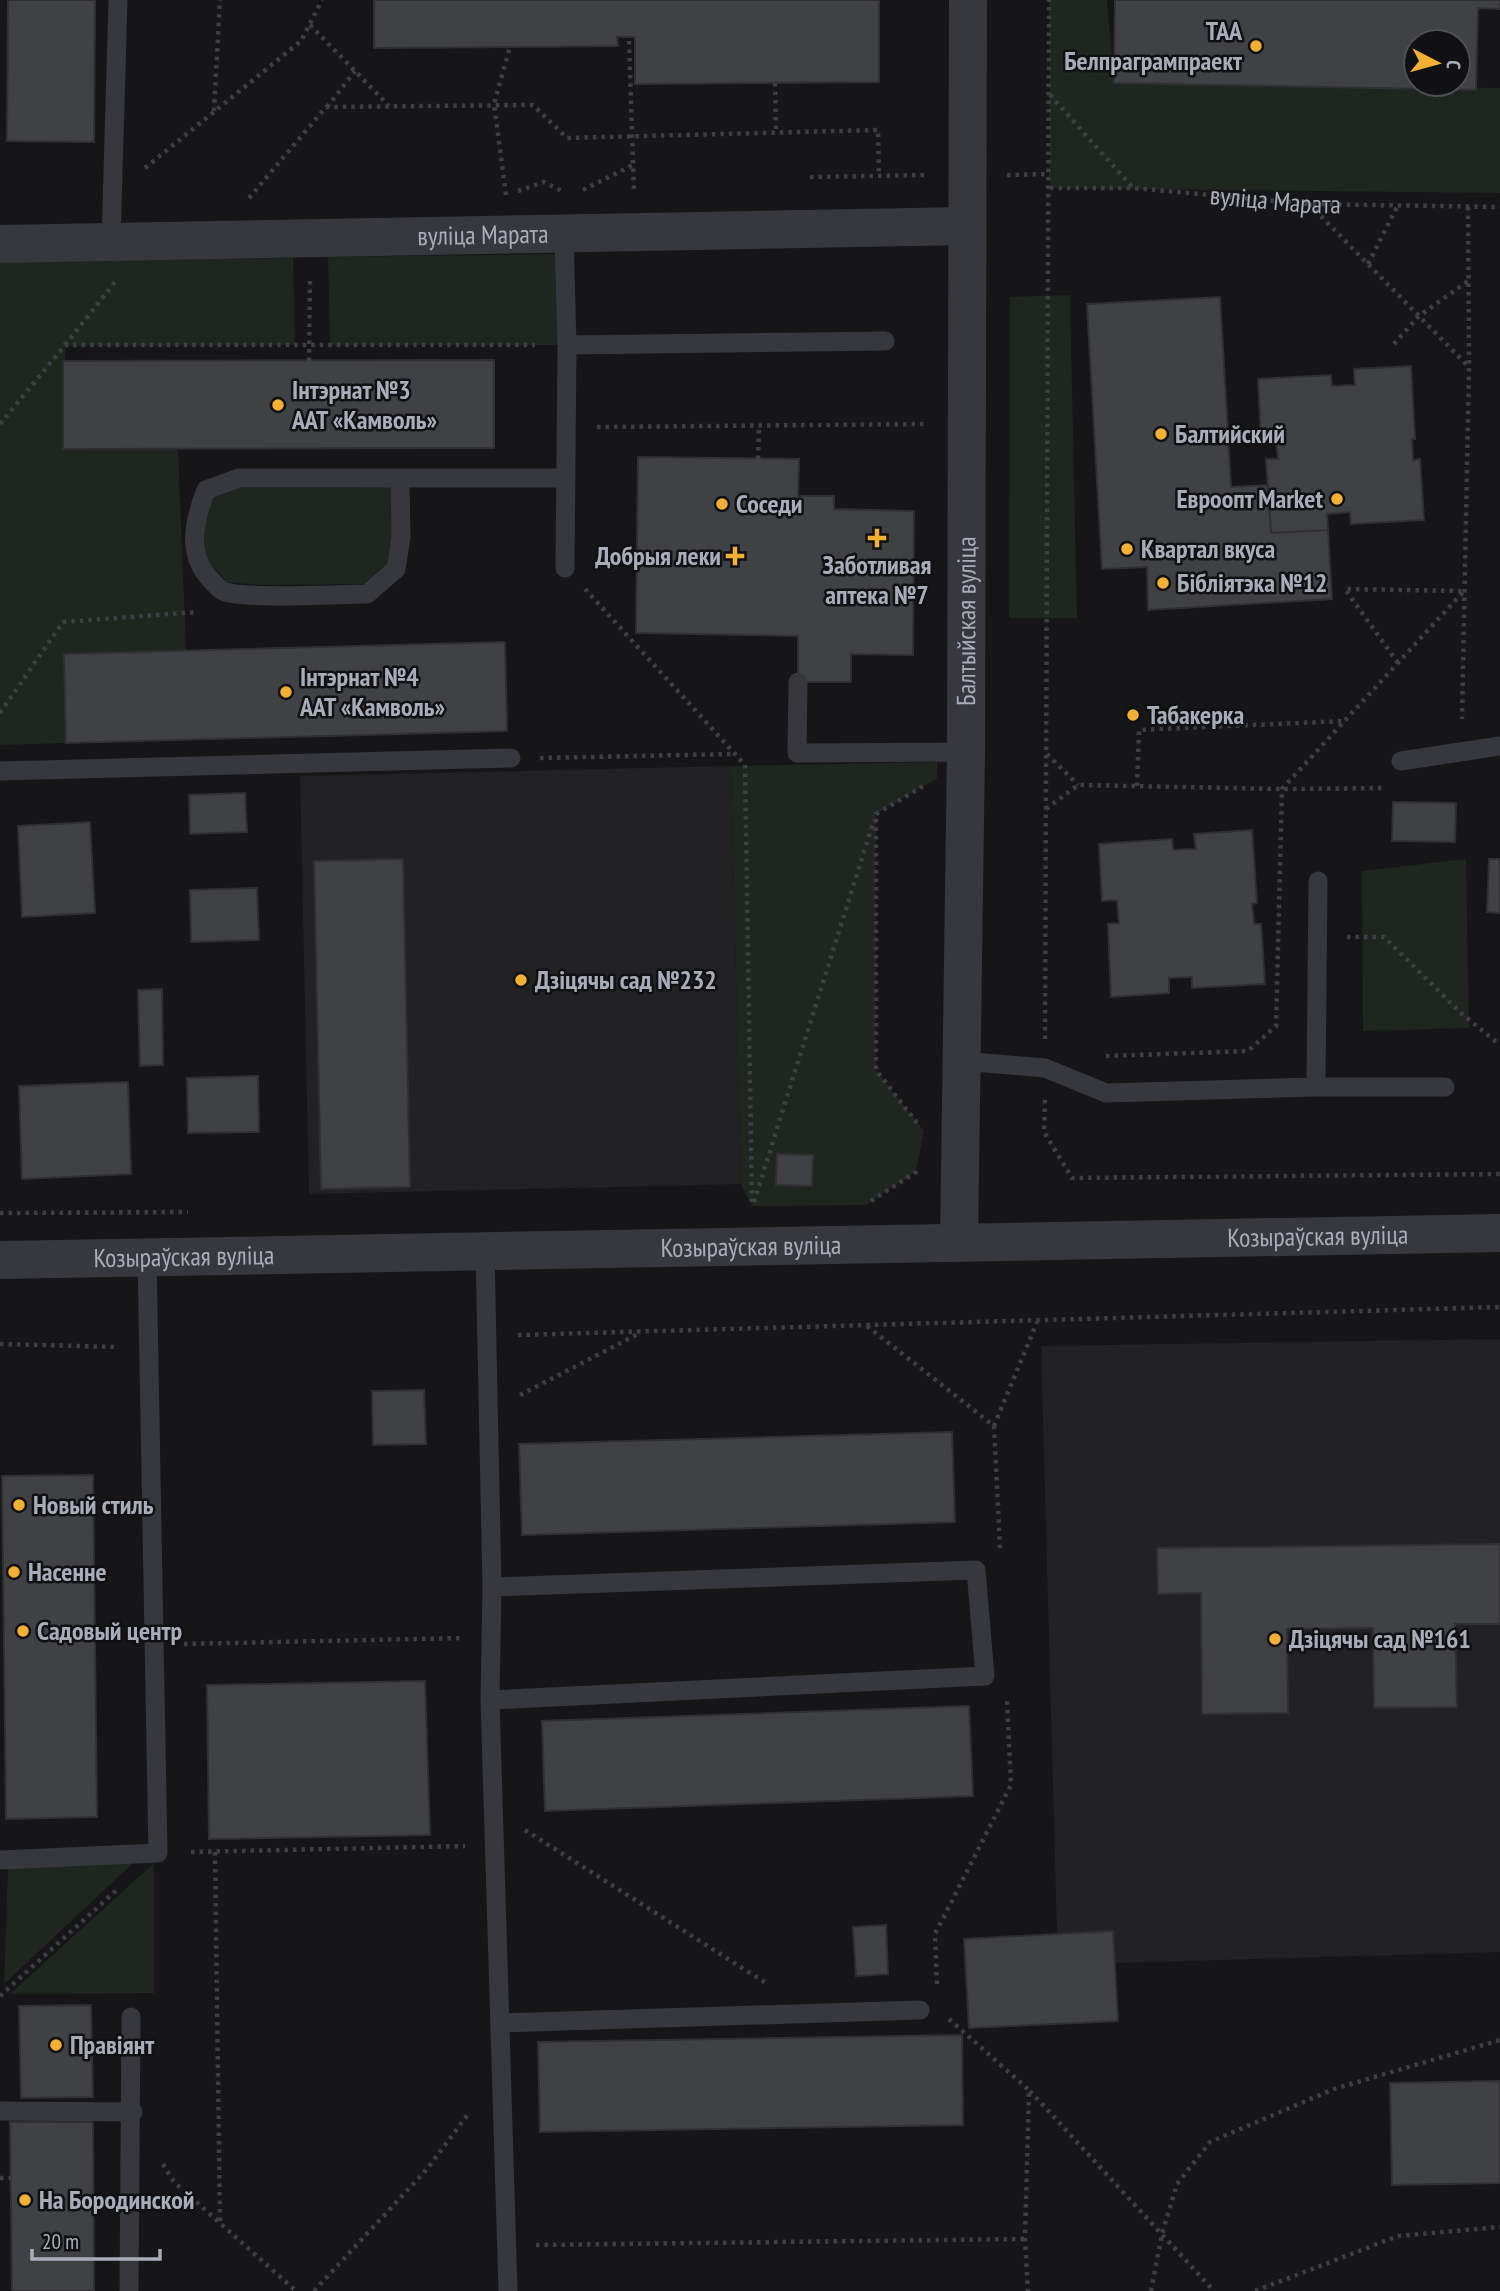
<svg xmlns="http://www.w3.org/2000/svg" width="1500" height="2291" viewBox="0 0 1500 2291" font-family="'PT Sans Narrow',sans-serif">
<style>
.built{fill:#222225}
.green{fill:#1e261f}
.building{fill:#404145;stroke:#303034;stroke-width:2;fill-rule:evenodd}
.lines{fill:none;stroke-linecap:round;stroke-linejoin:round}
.path{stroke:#3d3f44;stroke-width:4.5;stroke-dasharray:3.5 5;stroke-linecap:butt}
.service{stroke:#37383d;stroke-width:19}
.minor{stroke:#37383d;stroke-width:38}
.poi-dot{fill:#f2b134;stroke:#111113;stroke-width:2.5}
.labels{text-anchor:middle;stroke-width:5;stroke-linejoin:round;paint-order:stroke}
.poi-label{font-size:26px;font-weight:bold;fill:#a8adb8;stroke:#111113;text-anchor:start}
.street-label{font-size:26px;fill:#a8adb8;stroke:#111113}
</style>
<rect width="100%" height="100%" fill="#161618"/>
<path class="built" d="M731 766 741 1184 309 1194 300 776Z
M1500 1339V1952L1114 1963 1057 1934 1041 1346Z"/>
<path class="green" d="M1049 0H1107L1114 83 1500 88V193L1050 188Z
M565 254 567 345H330L328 257Z
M293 258 295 345 65 346 63 448H178L186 650 64 654 66 743 0 745V261Z
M1070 295 1077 618H1009L1010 297Z
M391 487 392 536 387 564 363 584 259 585 227 582 211 565 203 546 206 515 213 498 240 488Z
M937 762V778L876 814V1070L924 1131 916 1172 866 1205 752 1206 741 1184 731 766Z
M1466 859 1469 1028 1363 1031 1362 871Z
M133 1863 4 1984 8 1868Z
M154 1863V1993L10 1994Z"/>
<path class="building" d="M8 0H95L94 142 7 141Z
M374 0H879V82L635 84V37H617L618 46 374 48Z
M1115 0H1500V9L1478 8 1476 90 1114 83ZM1416 42H1458V84H1416Z
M1220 297 1231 487 1268 485 1271 533 1328 530 1332 599 1148 610 1147 567 1102 569 1087 304Z
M494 360V448L63 449V361Z
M1411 366 1415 439H1412L1413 460 1420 459 1424 520 1351 524 1350 512 1327 514 1328 530 1271 533 1266 459H1278L1276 436H1261L1258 379 1331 375 1332 386 1355 385 1354 369Z
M638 457 799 459 798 496H834V509L914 511 913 655 851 654V682H798V636L636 633Z
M505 642 507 731 66 743 64 654Z
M245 793 247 832 190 834 189 795Z
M1393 802 1456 803 1455 842 1392 841Z
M90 822 95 913 22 917 18 826Z
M1252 830 1257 903 1252 904 1254 924H1261L1265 984 1192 988V977L1169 978V993L1111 997 1108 924 1119 923 1117 900 1102 901 1099 844 1172 839 1173 850 1196 849 1194 834Z
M403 859 410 1187 321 1189 314 861Z
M1489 859H1500V913L1487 912Z
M257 888 259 940 191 942 190 890Z
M162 989 163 1065 140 1066 138 990Z
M258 1076 259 1132 188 1133 187 1078Z
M128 1082 131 1174 22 1179 19 1086Z
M777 1154 813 1155 812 1186 776 1185Z
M424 1390 426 1444 373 1445 372 1391Z
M952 1432 955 1522 522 1535 519 1444Z
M93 1475 97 1817 6 1819 2 1476Z
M1500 1544V1624H1455L1457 1707 1374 1708 1373 1628 1287 1629 1288 1713 1202 1714 1201 1593 1158 1594 1157 1548Z
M425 1681 430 1835 209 1839 207 1685Z
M969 1706 973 1796 545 1811 542 1721Z
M886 1925 888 1974 856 1976 853 1927Z
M1113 1931 1118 2021 969 2028 964 1939Z
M91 2005 93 2097 21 2098 19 2006Z
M962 2035 963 2125 540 2132 538 2042Z
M1500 2081V2183L1392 2185 1390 2083Z
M10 2122H93L94 2291H12Z"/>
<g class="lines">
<g class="path">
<path d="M310 25 389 106"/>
<path d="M629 41 634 191"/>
<path d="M775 83 776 132"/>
<path d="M1050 95 1133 188"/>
<path d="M327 107 355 71"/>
<path d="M214 111 220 0"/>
<path d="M145 168 301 41 322 0"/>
<path d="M1007 175 1050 174"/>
<path d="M810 177 929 175"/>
<path id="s1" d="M1050 188H1133L1309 204 1500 207"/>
<path d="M583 190 633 165"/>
<path d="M518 191 544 182 562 191"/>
<path d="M506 195 494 104 510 47"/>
<path d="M249 198 326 107 533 105 567 138 878 130 879 176"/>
<path d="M1309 204 1469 367 1462 719"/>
<path d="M1468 207 1469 367"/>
<path d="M1368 264 1398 205"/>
<path d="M1394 344 1419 316 1468 281"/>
<path d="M65 345 115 282"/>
<path d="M309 361 310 279"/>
<path d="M0 424 65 345H535"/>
<path d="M597 427 928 424"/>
<path d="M758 459 759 426"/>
<path d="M585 589 745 765 752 1206"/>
<path d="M1398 663 1345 589 1464 591"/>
<path d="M0 713 63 622 196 612"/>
<path d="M1047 754 1078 785"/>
<path d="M540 758 734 754"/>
<path d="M1137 786 1139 730 1344 721"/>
<path d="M1046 809 1078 785 1282 789 1383 788"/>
<path d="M1347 937H1384L1462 1014 1500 1045"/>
<path d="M1045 1039 1049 0"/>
<path d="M1106 1056 1248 1051 1276 1026 1282 789 1464 591"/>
<path d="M1045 1100 1044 1132 1072 1178 1500 1174"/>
<path d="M917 1123 876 1070V814L925 785"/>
<path d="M871 1201 916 1172 917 1168"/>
<path d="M754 1202 874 820"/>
<path d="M0 1213 188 1212"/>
<path d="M867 1326 994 1426 1000 1548"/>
<path d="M518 1335 1500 1307"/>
<path d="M0 1344 118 1347"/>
<path d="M520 1395 640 1333"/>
<path d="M994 1426 1037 1322"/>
<path d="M184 1644 462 1638"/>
<path d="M525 1830 766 1983"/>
<path d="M191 1852 465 1846"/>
<path d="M215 1852 220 2223"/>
<path d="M937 1984 935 1934 1011 1785 1007 1700"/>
<path d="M0 1996 119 1888"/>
<path d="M949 2019 1029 2090 1025 2239 1028 2291"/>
<path d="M1030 2091 1214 2291"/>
<path d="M163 2164 174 2182 296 2291"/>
<path d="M0 2178H11"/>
<path d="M536 2245 1025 2239"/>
<path d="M314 2291 427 2169 469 2113"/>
<path d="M1151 2291 1162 2234 1177 2184 1210 2142 1334 2089 1500 2040"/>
<path d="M1255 2291 1398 2236 1500 2227"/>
</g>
<path class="service" d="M564 234 567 345 885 341
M111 242 118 0
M400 478 401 537 396 569 367 594C339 594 244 600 223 591 219 589 214 583 211 580 186 554 194 521 206 490L239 478H566
M565 568 567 345
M798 682 797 753 966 752
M1401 761 1500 746
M0 771 511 758
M961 1061 1045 1068 1106 1093 1316 1087H1445
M1316 1087 1318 881
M485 1251 492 1587 490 1700 508 2291
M490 1700 985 1676 976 1570 492 1587
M0 1860 158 1853 147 1257
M500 2023 920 2010
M0 2111 133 2112
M129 2291 131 2017"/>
<g class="minor">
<path id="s2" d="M0 244 967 226"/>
<path id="s3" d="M959 1242 966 752 968 0"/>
<path id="s4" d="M0 1260 1500 1233"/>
</g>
</g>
<g class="poi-dot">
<circle cx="1256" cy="46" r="7"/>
<circle cx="278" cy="405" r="7"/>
<circle cx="1161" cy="434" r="7"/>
<circle cx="1337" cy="499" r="7"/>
<circle cx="722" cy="504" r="7"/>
<path d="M873.5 527.5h7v7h7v7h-7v7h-7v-7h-7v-7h7z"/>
<circle cx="1127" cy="549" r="7"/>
<path d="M731.5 545.5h7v7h7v7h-7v7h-7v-7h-7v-7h7z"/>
<circle cx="1163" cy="583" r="7"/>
<circle cx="286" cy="692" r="7"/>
<circle cx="1133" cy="715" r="7"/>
<circle cx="521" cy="980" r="7"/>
<circle cx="19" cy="1505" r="7"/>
<circle cx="14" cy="1572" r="7"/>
<circle cx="23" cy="1631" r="7"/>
<circle cx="1275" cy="1639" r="7"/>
<circle cx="56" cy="2045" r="7"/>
<circle cx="25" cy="2200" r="7"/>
</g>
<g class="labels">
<g class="poi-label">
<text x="1242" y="40" text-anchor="end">ТАА<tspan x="1242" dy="30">Белпрагрампраект</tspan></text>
<text x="292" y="399">Інтэрнат №3<tspan x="292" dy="30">ААТ «Камволь»</tspan></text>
<text x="1175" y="443">Балтийский</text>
<text x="1323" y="508" text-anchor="end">Евроопт Market</text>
<text x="736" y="513">Соседи</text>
<text x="1141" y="558">Квартал вкуса</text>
<text x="721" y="565" text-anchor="end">Добрыя леки</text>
<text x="877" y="574" text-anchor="middle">Заботливая<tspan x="877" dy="30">аптека №7</tspan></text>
<text x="1177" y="592">Бібліятэка №12</text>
<text x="300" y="686">Інтэрнат №4<tspan x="300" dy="30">ААТ «Камволь»</tspan></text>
<text x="1147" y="724">Табакерка</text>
<text x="535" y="989">Дзіцячы сад №232</text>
<text x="33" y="1514">Новый стиль</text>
<text x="28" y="1581">Насенне</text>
<text x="37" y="1640">Садовый центр</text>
<text x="1289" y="1648">Дзіцячы сад №161</text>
<text x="70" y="2054">Правіянт</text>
<text x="39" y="2209">На Бородинской</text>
</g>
<g class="street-label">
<text dy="9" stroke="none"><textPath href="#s1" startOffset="226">вуліца Марата</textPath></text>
<text dy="9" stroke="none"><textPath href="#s2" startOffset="483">вуліца Марата</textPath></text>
<text dy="9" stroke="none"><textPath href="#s3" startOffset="621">Балтыйская вуліца</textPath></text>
<text dy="9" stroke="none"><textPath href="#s4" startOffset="1318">Козыраўская вуліца</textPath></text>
<text dy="9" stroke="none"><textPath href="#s4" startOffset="751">Козыраўская вуліца</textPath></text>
<text dy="9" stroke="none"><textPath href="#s4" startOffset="184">Козыраўская вуліца</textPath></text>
</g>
</g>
<g transform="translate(1437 63) rotate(96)"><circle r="33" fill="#111113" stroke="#4d4f55" stroke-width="2"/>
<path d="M0-5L12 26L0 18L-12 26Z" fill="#f2b134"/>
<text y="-10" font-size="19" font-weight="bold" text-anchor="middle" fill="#a8adb8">С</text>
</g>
<path d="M32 2249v10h128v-10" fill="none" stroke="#a8adb8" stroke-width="3.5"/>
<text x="42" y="2249" font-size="21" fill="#a8adb8" stroke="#111113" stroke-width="5" paint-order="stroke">20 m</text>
</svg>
